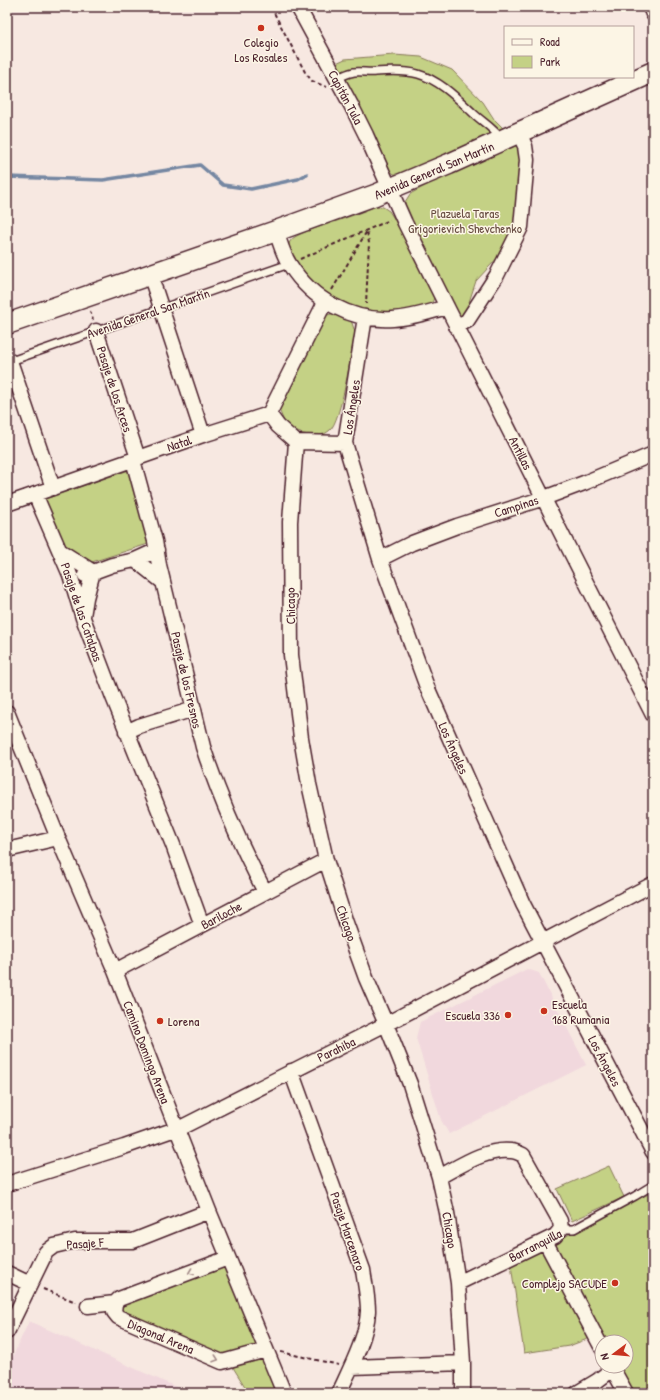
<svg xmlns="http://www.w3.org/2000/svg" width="660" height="1400" viewBox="0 0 660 1400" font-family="'Patrick Hand',sans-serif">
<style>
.built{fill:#f1d8dd}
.green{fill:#c4d185;stroke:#877858}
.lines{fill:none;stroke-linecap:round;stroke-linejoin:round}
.stream{stroke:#7587a2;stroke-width:3.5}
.lane-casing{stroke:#4a1f2b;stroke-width:10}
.street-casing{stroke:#4a1f2b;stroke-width:17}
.secondary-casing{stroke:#4a1f2b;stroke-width:23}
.path{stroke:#4a1f2b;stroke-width:2;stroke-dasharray:4 3;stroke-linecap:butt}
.lane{stroke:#fcf5e5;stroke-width:7}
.street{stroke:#fcf5e5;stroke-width:14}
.secondary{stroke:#fcf5e5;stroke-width:20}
.oneway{stroke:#a38a88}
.poi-dot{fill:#c8321e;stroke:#fcf5e5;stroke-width:1.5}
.labels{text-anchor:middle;stroke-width:3;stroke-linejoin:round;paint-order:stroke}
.poi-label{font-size:13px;fill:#4a1f2b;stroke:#fcf5e5;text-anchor:start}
.street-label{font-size:13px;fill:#4a1f2b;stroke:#fcf5e5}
.park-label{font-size:13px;fill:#684c42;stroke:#fcf5e5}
</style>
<rect width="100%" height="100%" fill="#f7e8e1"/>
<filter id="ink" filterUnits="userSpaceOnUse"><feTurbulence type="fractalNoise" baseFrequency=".025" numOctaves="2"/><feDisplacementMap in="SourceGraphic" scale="8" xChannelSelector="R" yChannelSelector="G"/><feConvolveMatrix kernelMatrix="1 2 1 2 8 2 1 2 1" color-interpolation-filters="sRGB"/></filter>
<g filter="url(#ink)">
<path class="built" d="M527 969 539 973 586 1065 449 1134 441 1120 416 1038 420 1022Z
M29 1321 176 1387 180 1393H7V1369Z"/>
<path class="green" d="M394 55 421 57 452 70 483 102 494 119 505 130 402 175 394 174 390 171 336 63 345 59Z
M516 143 523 150 517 229 502 253 476 281 464 317 460 318 405 207V202L410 194 438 179Z
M376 206 383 207 389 211 399 226 434 298C431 309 416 311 406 311 392 312 376 315 363 311 355 309 333 300 327 295 316 287 279 255 291 240 298 232 336 222 348 217 357 214 367 210 376 206Z
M335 313 351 320 355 332C352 350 341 421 330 430 323 437 312 436 304 434 287 430 283 421 278 406L323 316Z
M129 470 148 544 73 568 45 499Z
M609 1166 624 1197 572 1221 557 1189Z
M653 1192V1393H631L616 1366H626V1342H603L555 1246 556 1242 592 1221Z
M538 1251 542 1252 547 1254 590 1338 569 1346 524 1353 511 1265Z
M221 1266 226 1267 256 1344 252 1348 225 1357 120 1311 122 1302Z
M262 1357 276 1392V1393H249L234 1369 232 1364Z"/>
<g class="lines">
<path class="stream" d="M7 177 103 180 200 165 223 185 251 189 298 179 307 174"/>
<g class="lane-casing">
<path id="lane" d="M337 78C343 76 348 73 354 72 361 71 369 73 375 72 389 71 405 70 418 74 439 80 456 97 472 112 482 122 493 127 501 139
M8 362 289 264
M561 1229H574L635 1196 653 1185"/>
</g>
<g class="street-casing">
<path id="street" d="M298 7 351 105 366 135 405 223 447 307 653 715
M650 7 653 14
M276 231C280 242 283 255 290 265 312 300 352 322 393 319 411 318 429 312 447 307
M150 274 203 435
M365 317 345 443 380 559 427 687 523 904 653 1152
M456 326 467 321 497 275 521 227 527 160 525 146 519 133
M96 331 138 458
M10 361 53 488
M269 414 325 302
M296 442 290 522 291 655 301 738 309 784 326 860 346 923 366 978 386 1024 410 1084 439 1177 447 1213 458 1283 463 1363V1393
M133 460 155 541 159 565 203 747C219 796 241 846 265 892
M35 494 70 575 83 618 113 697 173 845 202 925
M7 504 203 435 269 414 278 426 296 442 345 443
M157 550 135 560 163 582
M60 551 93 572 86 598 83 616
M380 559 412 543 457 526 544 498 584 483 653 454
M85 575 112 565 135 560
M7 712 58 838 115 971 209 1211 284 1393
M126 732 139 726 194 709
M7 850 58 838
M115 971 326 860
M291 1071 363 1270C365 1284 368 1297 368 1311 367 1337 350 1369 339 1393
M439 1177C460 1166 486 1148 511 1151 515 1151 519 1153 523 1155L560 1221 561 1229 555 1236 458 1283
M7 1184 124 1147 184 1126 386 1024 653 884
M545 1241 602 1348
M228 1258 119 1299 115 1303 114 1312 118 1317 222 1362 266 1350
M7 1273 30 1284
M88 1306 115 1303
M7 1332 46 1252 54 1246 75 1241H133L209 1211
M611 1366 626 1393
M352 1367 463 1363
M577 1393 597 1381 613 1369"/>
</g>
<g class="secondary-casing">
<path id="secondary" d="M7 324 276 231 375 195 449 164 653 72"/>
</g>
<path class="path" d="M271 7 305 72 312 81 327 87
M300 259 390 220
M332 290 367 231 369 243 366 304
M90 311 93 320
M43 1289 76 1302
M281 1352 339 1365"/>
<use href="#lane" class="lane"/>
<use href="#street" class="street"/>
<use href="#secondary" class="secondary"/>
</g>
<defs><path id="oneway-chevron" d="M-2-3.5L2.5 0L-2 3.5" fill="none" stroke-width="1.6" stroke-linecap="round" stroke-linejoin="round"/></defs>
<g class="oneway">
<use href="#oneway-chevron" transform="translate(191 1272) rotate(159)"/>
<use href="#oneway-chevron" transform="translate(216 1359) rotate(19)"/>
</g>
</g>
<g class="poi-dot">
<circle cx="261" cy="28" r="4"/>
<circle cx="544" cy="1011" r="4"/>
<circle cx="508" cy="1015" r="4"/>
<circle cx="160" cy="1021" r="4"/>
<circle cx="615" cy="1283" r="4"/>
</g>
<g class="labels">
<g class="poi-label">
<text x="261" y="47" text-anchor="middle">Colegio<tspan x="261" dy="15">Los Rosales</tspan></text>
<text x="552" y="1009">Escuela<tspan x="552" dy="15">168 Rumania</tspan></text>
<text x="500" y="1020" text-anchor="end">Escuela 336</text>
<text x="168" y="1026">Lorena</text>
<text x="607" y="1288" text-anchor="end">Complejo SACUDE</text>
</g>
<g class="street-label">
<text transform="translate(346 97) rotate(62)" y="5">Capitán Tula</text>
<text transform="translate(434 170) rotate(-23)" y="5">Avenida General San Martín</text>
<text transform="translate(148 313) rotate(-19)" y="5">Avenida General San Martín</text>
<text transform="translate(115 389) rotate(72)" y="5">Pasaje de los Arces</text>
<text transform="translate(351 407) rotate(-81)" y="5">Los Ángeles</text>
<text transform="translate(179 443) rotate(-19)" y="5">Natal</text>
<text transform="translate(521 453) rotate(63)" y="5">Antillas</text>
<text transform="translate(516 506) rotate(-18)" y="5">Campinas</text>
<text transform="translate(290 606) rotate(-91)" y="5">Chicago</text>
<text transform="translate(82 612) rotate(71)" y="5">Pasaje de las Catalpas</text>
<text transform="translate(187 680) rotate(77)" y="5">Pasaje de los Fresnos</text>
<text transform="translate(454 748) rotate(66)" y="5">Los Ángeles</text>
<text transform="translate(221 915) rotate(-28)" y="5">Bariloche</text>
<text transform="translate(347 923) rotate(71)" y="5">Chicago</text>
<text transform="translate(336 1049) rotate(-26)" y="5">Parahiba</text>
<text transform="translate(147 1052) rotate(69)" y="5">Camino Domingo Arena</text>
<text transform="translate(605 1061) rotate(62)" y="5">Los Ángeles</text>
<text transform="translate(450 1230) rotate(80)" y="5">Chicago</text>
<text transform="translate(348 1231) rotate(71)" y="5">Pasaje Marcenaro</text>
<text transform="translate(85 1243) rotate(-4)" y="5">Pasaje F</text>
<text transform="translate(535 1245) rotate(-27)" y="5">Barranquilla</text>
<text transform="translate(161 1336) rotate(23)" y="5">Diagonal Arena</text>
</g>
<g class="park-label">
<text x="465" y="218">Plazuela Taras<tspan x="465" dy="15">Grigorievich Shevchenko</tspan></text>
</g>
</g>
<rect width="660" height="1400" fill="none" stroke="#fcf5e5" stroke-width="24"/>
<rect x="12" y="12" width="636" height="1376" fill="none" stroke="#4a1f2b" stroke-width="1.5" filter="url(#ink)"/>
<rect x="504" y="26" width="130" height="52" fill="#fcf5e5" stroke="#b59f9b"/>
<rect x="512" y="39" width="20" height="6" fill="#fcf5e5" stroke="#b59f9b"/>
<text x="540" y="46" font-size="12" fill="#4a1f2b">Road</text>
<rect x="512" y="56" width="20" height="12" fill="#c4d185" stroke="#b59f9b"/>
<text x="540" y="66" font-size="12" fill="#4a1f2b">Park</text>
<g transform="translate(614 1354) rotate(254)"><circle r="19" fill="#fcf5e5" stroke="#b59f9b"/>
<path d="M0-3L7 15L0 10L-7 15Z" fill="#c8321e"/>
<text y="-6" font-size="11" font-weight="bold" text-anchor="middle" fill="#4a1f2b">N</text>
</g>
</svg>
